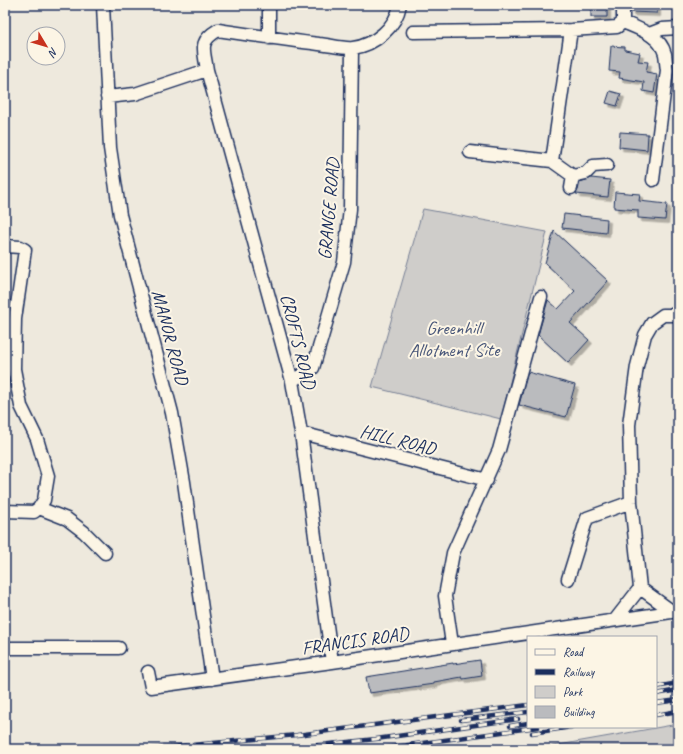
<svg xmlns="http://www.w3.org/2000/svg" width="683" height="754" viewBox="0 0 683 754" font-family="Caveat,sans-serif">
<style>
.green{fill:#cfcdca;stroke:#757e94}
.building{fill:#babbbe;stroke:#1b2f5e;filter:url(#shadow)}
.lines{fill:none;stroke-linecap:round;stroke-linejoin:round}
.minor-casing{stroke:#1b2f5e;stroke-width:15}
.minor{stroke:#fcf5e5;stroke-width:12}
.rail-casing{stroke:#1b2f5e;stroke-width:4.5}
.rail{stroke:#fcf5e5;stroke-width:3;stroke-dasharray:9;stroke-linecap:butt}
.labels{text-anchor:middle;stroke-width:4;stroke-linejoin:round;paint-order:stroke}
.street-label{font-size:19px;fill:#1b2f5e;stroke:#fcf5e5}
.park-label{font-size:19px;fill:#485679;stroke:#fcf5e5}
</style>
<defs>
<filter id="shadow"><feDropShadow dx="3.5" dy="3.5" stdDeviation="0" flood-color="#0004"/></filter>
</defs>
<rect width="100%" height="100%" fill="#eee9dd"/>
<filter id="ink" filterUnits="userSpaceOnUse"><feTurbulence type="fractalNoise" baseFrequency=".025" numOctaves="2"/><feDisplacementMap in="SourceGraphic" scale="8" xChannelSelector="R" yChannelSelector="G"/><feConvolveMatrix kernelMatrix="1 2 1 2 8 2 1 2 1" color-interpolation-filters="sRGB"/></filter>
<g filter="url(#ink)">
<path class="green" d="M423 209 547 232 501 419 372 387Z
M678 724V749H536Z"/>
<path class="building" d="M591 5H607V17H591Z
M630 5H657V13L630 12Z
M611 46 625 47V50L640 53 638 61 648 62 646 72 657 74 654 93 643 91 644 82 619 78 620 72 609 71Z
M610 91 621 94 617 106 606 103Z
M620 132 648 134 647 150 619 147Z
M591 178 610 180 608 197 576 194 578 190 580 182Z
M615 192 640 194 639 201 667 204 665 220 638 218V210L614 208Z
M564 214 607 219 606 233 562 228Z
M554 231 608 281 570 323 589 340 568 363 538 335 548 300 558 309 575 291 545 263Z
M528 372 575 385 566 417 519 405Z
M480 660 482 676 463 679 462 677 434 682V684L369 693 366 677 453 663V664Z"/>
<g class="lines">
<g class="minor-casing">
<path id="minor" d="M103 5 110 148 120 215 172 413 184 482 212 679
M269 5V38
M623 22C639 29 660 35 665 54 666 59 666 65 667 70L653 180
M413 32 571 30 617 27 623 22V5
M649 34 662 29 678 28
M107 97 135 94 207 70
M470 152 552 161 571 30
M552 161 573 176 571 188
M573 176 586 173 593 166 607 165
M5 246 20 247 25 250 15 319 14 369 21 406 37 439 48 476 44 500 39 508 34 512 5 511
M292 381 313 368 344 262 350 209 352 48
M301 433 487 480
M39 508 67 519 84 532 105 553
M568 579 587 518 631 502
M673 612 640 588 631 502 629 425 637 366 645 335 652 323 663 315H678
M615 620 640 588
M452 644 445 596 453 553 499 450 541 297
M5 648H119
M332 662 301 433 292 381 207 70C204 49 198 42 218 30 252 35 285 40 319 44 330 45 343 49 353 48 375 45 396 27 400 5
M148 672 151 687 332 662 678 611"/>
</g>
<use href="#minor" class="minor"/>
<g class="rail-casing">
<path id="rail" d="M656 687 678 683
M656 694 678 690
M656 703 678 700
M656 715 678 711
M461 720 528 712
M510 726 528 723
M532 733 572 727
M150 749 297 735 528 705
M282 749 376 739 518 719
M379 749 538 727"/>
</g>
<use href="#rail" class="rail"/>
</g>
</g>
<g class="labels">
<g class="street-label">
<text transform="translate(328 209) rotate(-85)" y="7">GRANGE ROAD</text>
<text transform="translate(171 337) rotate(75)" y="7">MANOR ROAD</text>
<text transform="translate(299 341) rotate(76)" y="7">CROFTS ROAD</text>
<text transform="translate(398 439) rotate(14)" y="7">HILL ROAD</text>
<text transform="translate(355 640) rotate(-8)" y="7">FRANCIS ROAD</text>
</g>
<g class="park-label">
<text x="454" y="334">Greenhill<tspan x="454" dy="22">Allotment Site</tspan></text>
</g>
</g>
<rect width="683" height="754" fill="none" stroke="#fcf5e5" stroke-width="20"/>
<rect x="10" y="10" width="663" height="734" fill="none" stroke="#1b2f5e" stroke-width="1.5" filter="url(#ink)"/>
<rect x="527" y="636" width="130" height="92" fill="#fcf5e5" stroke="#a2a6af"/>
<rect x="535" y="649" width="20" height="6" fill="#fcf5e5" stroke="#a2a6af"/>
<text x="563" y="656" font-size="12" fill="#1b2f5e">Road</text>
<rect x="535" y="669" width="20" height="6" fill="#1b2f5e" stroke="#a2a6af"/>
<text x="563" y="676" font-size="12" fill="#1b2f5e">Railway</text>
<rect x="535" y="686" width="20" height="12" fill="#cfcdca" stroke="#a2a6af"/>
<text x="563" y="696" font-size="12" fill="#1b2f5e">Park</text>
<rect x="535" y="706" width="20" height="12" fill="#babbbe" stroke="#a2a6af"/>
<text x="563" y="716" font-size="12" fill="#1b2f5e">Building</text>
<g transform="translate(46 46) rotate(128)"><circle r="19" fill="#fcf5e5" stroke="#a2a6af"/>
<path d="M0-3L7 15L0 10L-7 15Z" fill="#c8321e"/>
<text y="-6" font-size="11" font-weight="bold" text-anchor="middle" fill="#1b2f5e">N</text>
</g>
</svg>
